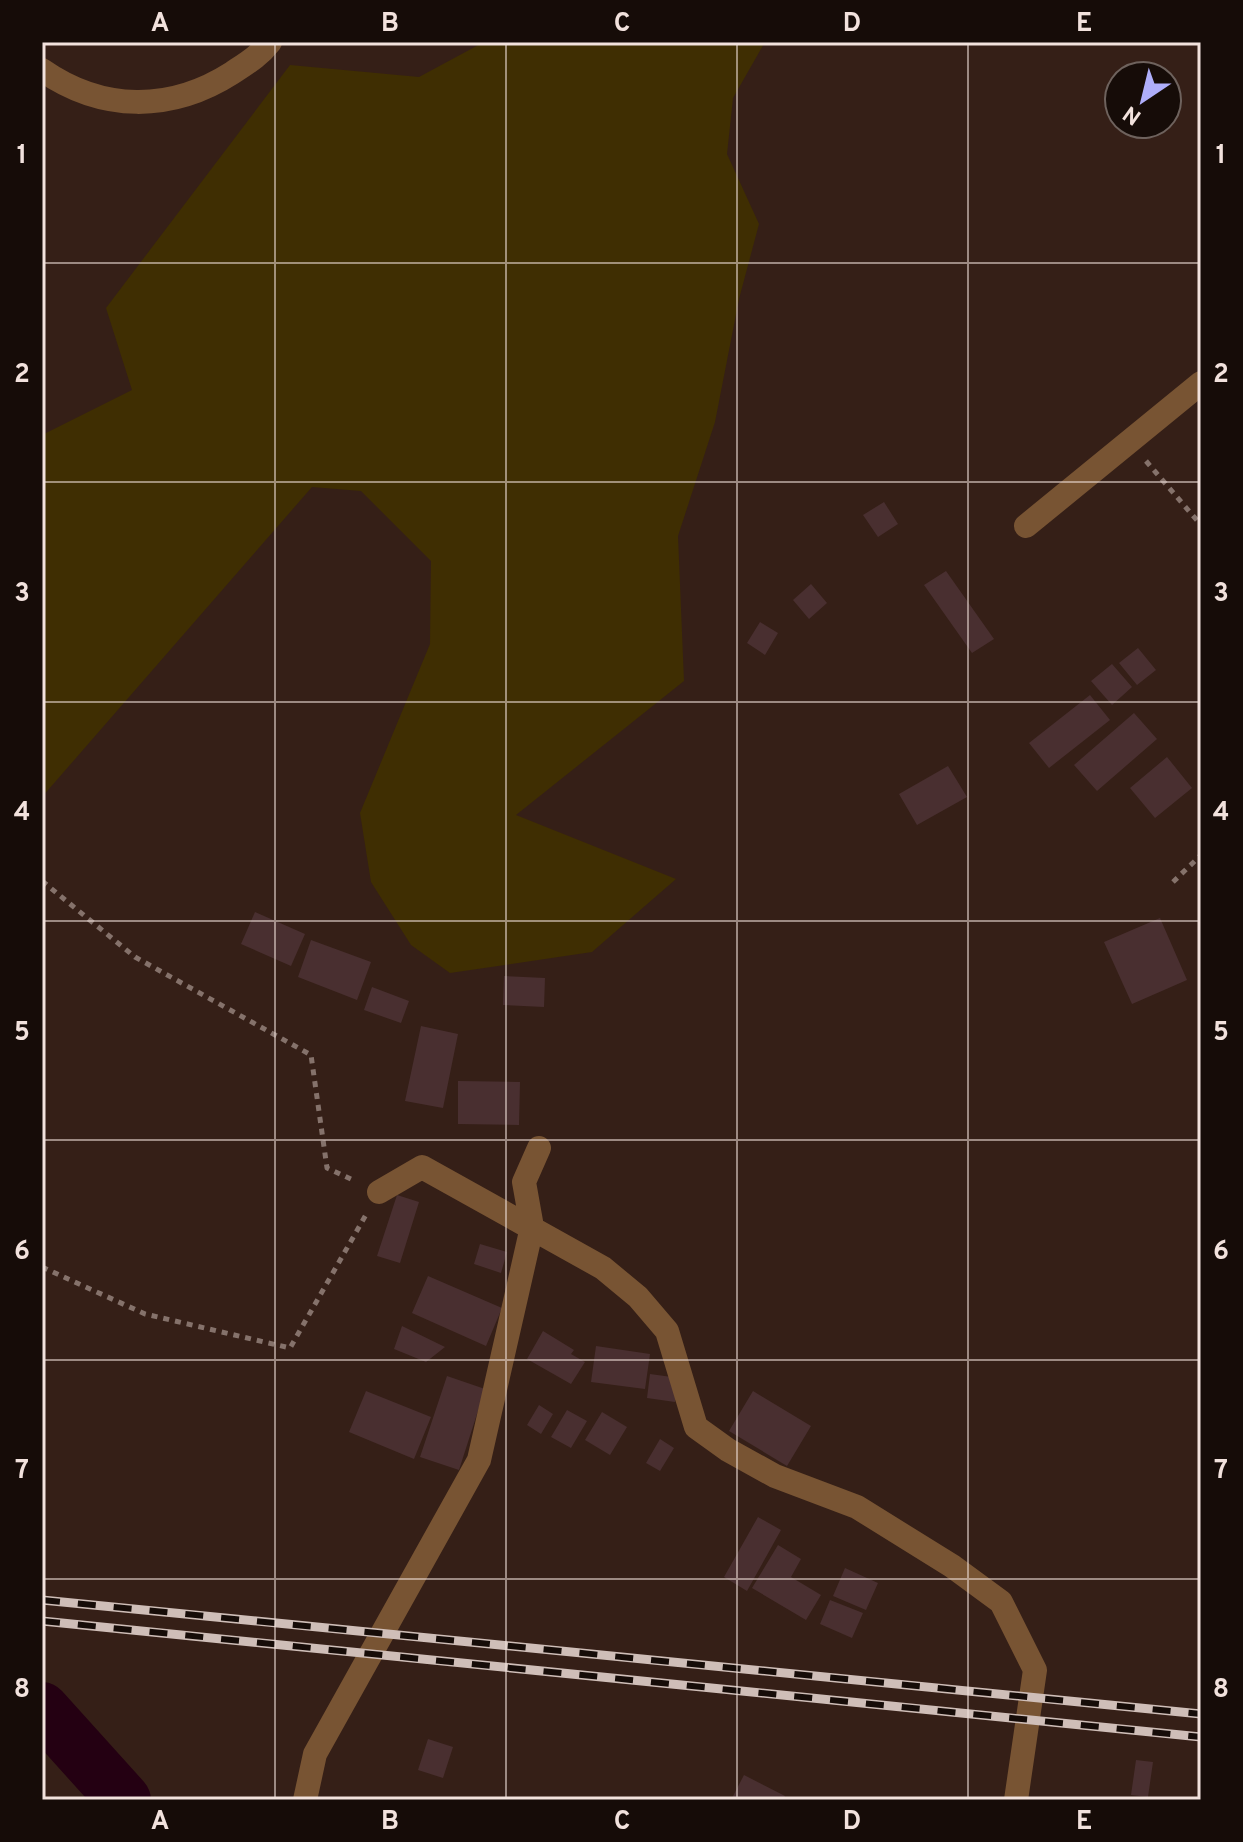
<svg xmlns="http://www.w3.org/2000/svg" width="1243" height="1842" viewBox="0 0 1243 1842" font-family="Overpass,sans-serif">
<style>
.green{fill:#3f2e02}
.lines{fill:none;stroke-linecap:round;stroke-linejoin:round}
.river{stroke:#240012;stroke-width:54}
.building{fill:#492f30}
.path{stroke:#85726b;stroke-width:5;stroke-dasharray:6 6;stroke-linecap:butt}
.minor{stroke:#785433;stroke-width:24}
.rail-casing{stroke:#cfbeb8;stroke-width:9}
.rail{stroke:#160c08;stroke-width:6;stroke-dasharray:18;stroke-linecap:butt}
.grid{fill:none;stroke:#f2e2dd;stroke-width:2;stroke-opacity:0.55}
.neatline{fill:none;stroke:#f2e2dd;stroke-width:3}
.grid-label{font-size:26px;text-anchor:middle;font-weight:bold;fill:#f2e2dd}
</style>
<rect width="100%" height="100%" fill="#351f17"/>
<path class="green" d="M484 42H765L733 98 727 154 759 224 739 299 715 422 678 536 684 681 516 815 676 879 592 952 450 973 411 945 371 882 360 813 430 644 431 561 361 491 312 487 42 797V435L132 390 106 308 290 65 419 77Z"/>
<g class="lines">
<path class="river" d="M42 1709 124 1800"/>
</g>
<path class="building" d="M884 502 898 524 878 537 863 515Z
M946 571 994 639 972 653 924 585Z
M811 584 827 603 809 619 793 600Z
M760 622 778 633 765 655 747 643Z
M1138 648 1156 670 1137 685 1119 663Z
M1112 664 1132 687 1112 705 1091 681Z
M1090 695 1110 720 1049 768 1029 743Z
M1134 713 1157 739 1097 791 1074 765Z
M1167 757 1192 788 1155 818 1130 788Z
M948 766 967 797 917 825 899 794Z
M255 912 305 934 291 966 241 944Z
M1160 918 1187 980 1132 1004 1104 942Z
M311 940 371 962 357 1000 298 977Z
M504 976 545 978 544 1007 503 1005Z
M372 987 409 1001 401 1023 364 1010Z
M421 1026 458 1034 443 1108 405 1101Z
M458 1081 520 1082 519 1125 458 1124Z
M397 1195 419 1202 400 1263 377 1256Z
M480 1244 507 1252 501 1273 474 1264Z
M428 1276 502 1308 486 1346 412 1313Z
M402 1326 445 1347 426 1362 394 1349Z
M543 1331 574 1350 571 1354 585 1362 571 1384 527 1359Z
M596 1346 650 1354 645 1389 591 1382Z
M650 1374 679 1378 675 1402 647 1398Z
M447 1376 485 1389 459 1470 420 1457Z
M366 1391 431 1417 414 1459 349 1432Z
M753 1391 811 1426 787 1466 729 1431Z
M539 1405 553 1414 541 1434 527 1425Z
M567 1410 587 1421 571 1448 551 1437Z
M602 1412 627 1427 610 1455 585 1440Z
M660 1439 674 1448 660 1471 646 1463Z
M758 1517 781 1530 747 1591 724 1577Z
M778 1545 801 1559 791 1577 821 1595 806 1620 752 1588Z
M845 1568 878 1583 866 1610 833 1596Z
M830 1600 863 1613 852 1638 820 1624Z
M428 1739 453 1747 443 1778 418 1770Z
M1136 1760 1153 1762 1148 1797 1131 1795Z
M744 1775 785 1796 783 1800H731Z"/>
<g class="lines">
<path class="path" d="M1146 461 1201 525
M42 881 135 957 311 1055 327 1168 355 1181
M1173 882 1201 855
M42 1267 145 1314 290 1348 367 1213"/>
<path class="minor" d="M42 70C102 112 171 112 232 73 247 63 259 56 270 42
M1026 526 1201 383
M379 1192 422 1167 603 1268 638 1297 667 1331 696 1427 728 1450 775 1476 857 1507 952 1566 1001 1602 1035 1670 1016 1800
M305 1800 315 1754 479 1460 532 1227 524 1182 539 1148"/>
<g class="rail-casing">
<path id="rail" d="M42 1600 1201 1714
M42 1621 1201 1737"/>
</g>
<use href="#rail" class="rail"/>
</g>
<path class="grid" d="M275 42V1800M506 42V1800M737 42V1800M968 42V1800M42 263H1201M42 482H1201M42 702H1201M42 921H1201M42 1140H1201M42 1360H1201M42 1579H1201"/>
<rect width="1243" height="1842" fill="none" stroke="#160c08" stroke-width="88"/>
<g transform="translate(1143 100) rotate(215)"><circle r="38" fill="#160c08" stroke="#6e625d" stroke-width="2"/>
<path d="M0-6L14 30L0 20L-14 30Z" fill="#afaefa"/>
<text y="-12" font-size="22" font-weight="bold" text-anchor="middle" fill="#f2e2dd">N</text>
</g>
<rect x="44" y="44" width="1155" height="1754" class="neatline"/>
<g class="grid-label">
<text x="160" y="31">A</text>
<text x="390" y="31">B</text>
<text x="622" y="31">C</text>
<text x="852" y="31">D</text>
<text x="1084" y="31">E</text>
<text x="22" y="163">1</text>
<text x="1221" y="163">1</text>
<text x="22" y="382">2</text>
<text x="1221" y="382">2</text>
<text x="22" y="601">3</text>
<text x="1221" y="601">3</text>
<text x="22" y="820">4</text>
<text x="1221" y="820">4</text>
<text x="22" y="1040">5</text>
<text x="1221" y="1040">5</text>
<text x="22" y="1259">6</text>
<text x="1221" y="1259">6</text>
<text x="22" y="1478">7</text>
<text x="1221" y="1478">7</text>
<text x="22" y="1697">8</text>
<text x="1221" y="1697">8</text>
<text x="160" y="1829">A</text>
<text x="390" y="1829">B</text>
<text x="622" y="1829">C</text>
<text x="852" y="1829">D</text>
<text x="1084" y="1829">E</text>
</g>
</svg>
